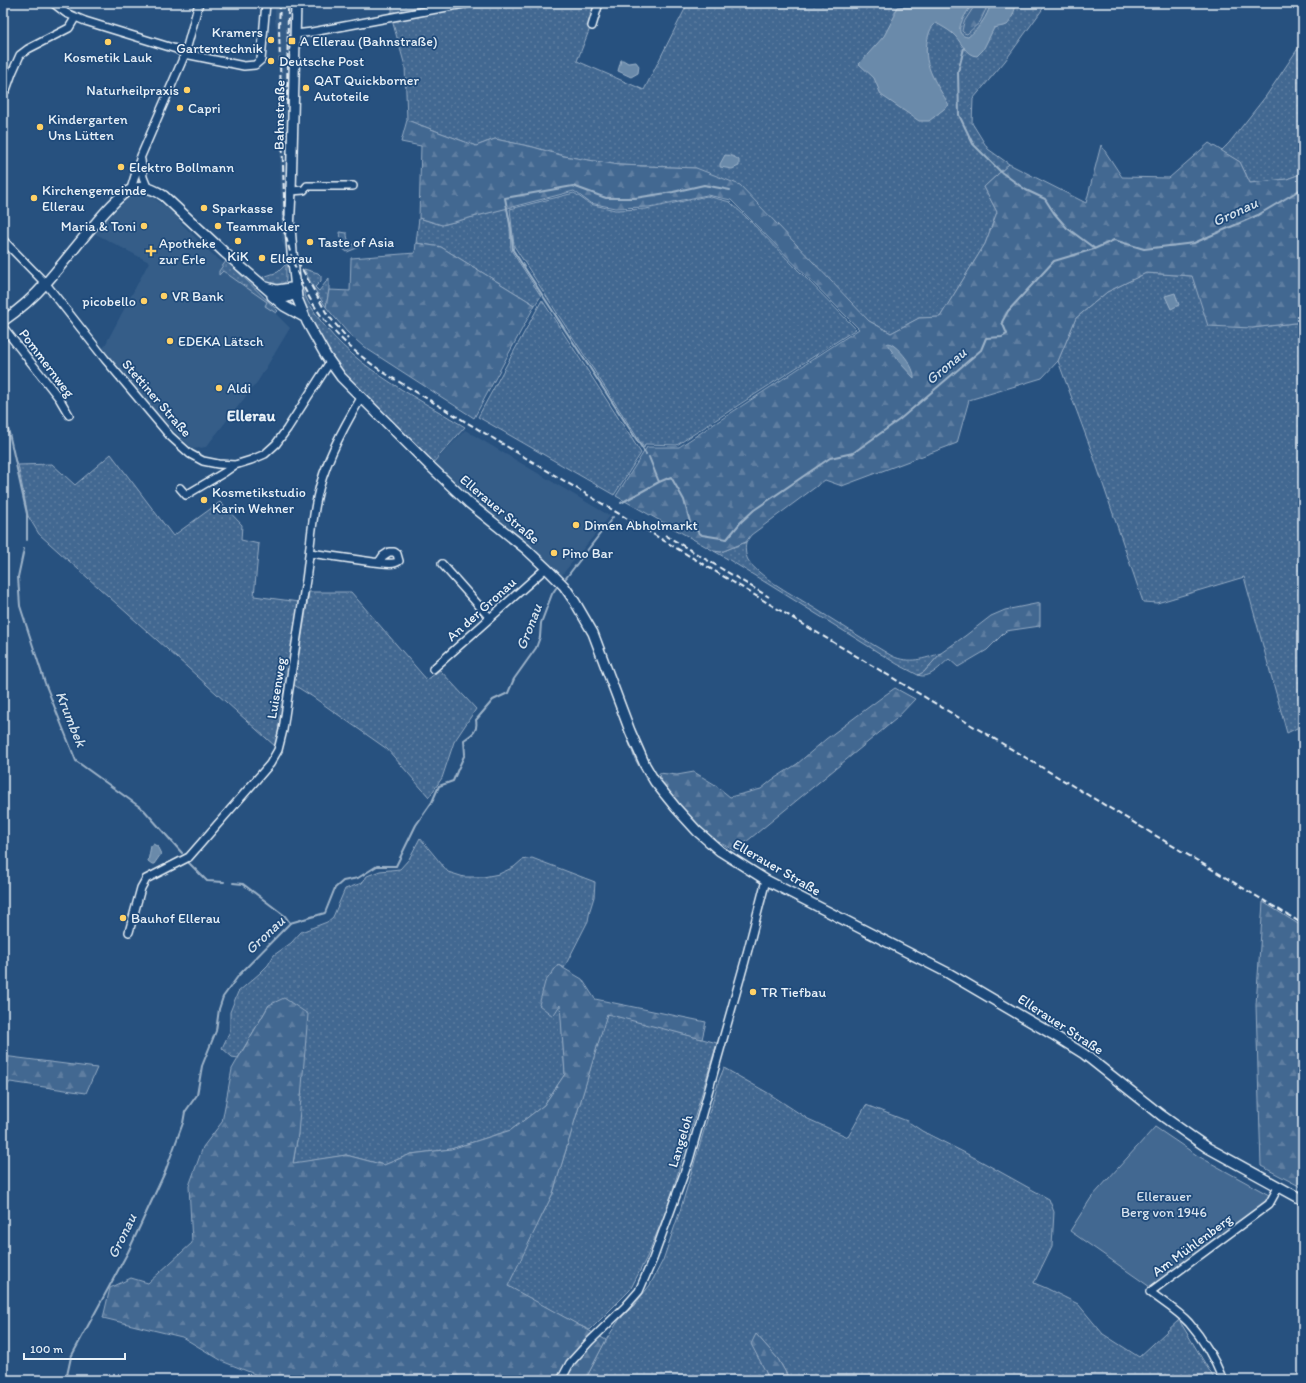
<svg xmlns="http://www.w3.org/2000/svg" width="1306" height="1383" viewBox="0 0 1306 1383" font-family="Itim,sans-serif">
<style>
.built{fill:#355d88}
.grass{fill:url(#grass-dots);stroke:#96acc4}
.forest{fill:url(#forest-firs);stroke:#96acc4}
.park{fill:url(#park-tufts);stroke:#96acc4}
.garden{fill:#436891;stroke:#96acc4}
.water{fill:#6b8aaa;stroke:#9db3c9}
.lines{fill:none;stroke-linecap:round;stroke-linejoin:round}
.stream{stroke:#9db3c9;stroke-width:2}
.minor-casing{stroke:#e8f1f8;stroke-width:10}
.major-casing{stroke:#e8f1f8;stroke-width:12}
.minor{stroke:#1f4a7a;stroke-width:7}
.major{stroke:#1f4a7a;stroke-width:9}
.rail{stroke:#e8f1f8;stroke-width:2;stroke-dasharray:6 3;stroke-linecap:butt}
.poi-dot{fill:#ffd166;stroke:#1f4a7a;stroke-width:1.5}
.labels{text-anchor:middle;stroke-width:3.5;stroke-linejoin:round;paint-order:stroke}
.poi-label{font-size:14px;fill:#e8f1f8;stroke:#1f4a7a;text-anchor:start}
.street-label{font-size:14px;fill:#e8f1f8;stroke:#1f4a7a}
.park-label{font-size:14px;fill:#d8e3ee;stroke:#1f4a7a}
.water-label{font-size:15px;font-style:italic;fill:#d5e2ec;stroke:#1f4a7a}
.quarter-label{font-size:16px;font-weight:bold;fill:#e8f1f8;stroke:#1f4a7a}
</style>
<defs>
<pattern id="grass-dots" width="8" height="8" patternUnits="userSpaceOnUse"><rect width="8" height="8" fill="#436891"/><path d="M2 2h.1M6 6h.1" fill="none" stroke="#5e7ea1" stroke-width="1.8" stroke-linecap="round"/></pattern>
<pattern id="forest-firs" width="22" height="20" patternUnits="userSpaceOnUse"><rect width="22" height="20" fill="#436891"/><path d="M5 1l3.5 6h-7zM16 11l3.5 6h-7z" fill="#5e7ea1"/></pattern>
<pattern id="park-tufts" width="24" height="20" patternUnits="userSpaceOnUse"><rect width="24" height="20" fill="#436891"/><path d="M3 7l-1-3M5 7V3M7 7l1-3M15 17l-1-3M17 17v-4M19 17l1-3" fill="none" stroke="#5e7ea1"/></pattern>
</defs>
<rect width="100%" height="100%" fill="#27517f"/>
<filter id="ink" filterUnits="userSpaceOnUse"><feTurbulence type="fractalNoise" baseFrequency=".025" numOctaves="2"/><feDisplacementMap in="SourceGraphic" scale="8" xChannelSelector="R" yChannelSelector="G"/><feConvolveMatrix kernelMatrix="1 2 1 2 8 2 1 2 1" color-interpolation-filters="sRGB"/></filter>
<g filter="url(#ink)">
<path class="built" d="M275 3H292L286 250 282 242 281 222 279 73 277 30 275 21Z
M143 195 151 196 176 214 181 223 211 253 268 300 276 314 290 328 258 381 206 447 193 449 154 412 117 370 103 349 149 262 92 232 127 199 133 196Z
M465 430 610 516 561 576 434 463Z"/>
<path class="grass" d="M392 3H600L577 61 644 90 688 3H1047L1005 61 973 99 972 123 988 149 1009 164 984 187 997 212 985 244 940 317 919 318 891 333 869 321 696 168 619 165 564 156 533 147 495 139 476 146 407 120 405 66 392 20Z
M1303 41V173L1287 179 1250 183 1240 162 1221 151 1229 143 1266 96Z
M574 193 590 204 615 210 646 209 707 196 730 202 747 218 856 329 677 445 645 444 644 448 514 246 510 209Z
M507 208 510 228 511 250 541 296 535 305 441 247 416 243 419 218 442 225Z
M226 261 229 263 278 311 276 313 265 306 267 302 223 271 219 275V271Z
M286 264V281L281 285H272L263 279V277L278 272Z
M304 269 318 273 321 276V281L315 287 319 291 329 278V290L326 307 313 287Z
M1146 273 1192 276 1252 328 1303 322V725L1287 733 1244 577 1157 603 1143 602 1092 452 1058 361 1076 318 1107 292Z
M299 280C303 289 306 300 312 308 346 364 411 394 465 427L432 464C382 414 309 354 299 280Z
M542 300 641 453 614 495 478 417Z
M111 454 173 536 220 502 242 525 241 540 259 544 254 596 299 602 276 747 39 534 28 516 18 465 52 464 75 485Z
M746 542C745 548 745 554 748 560 758 576 790 593 806 603 835 621 863 639 892 656 909 664 924 659 941 653L924 672 918 675 897 664 731 561 714 551 721 552Z
M309 592H351L427 680 440 670 476 709 454 742 442 778 429 797 387 749 313 697 294 685Z
M597 657 598 658 647 777 646 779 635 759Z
M420 838 448 872 464 877H483L499 874 514 867 522 860 532 858 595 882 594 897 590 910 588 921 564 968 558 965 565 1074 544 1105 511 1130 451 1149 411 1154 384 1165 346 1155 293 1164 298 1134 269 1005 238 1058 232 1057 222 1048 230 1031V1012L238 992 260 973 268 965 274 955 291 943 301 932 327 922 333 917 345 889 362 883 367 876 380 871 400 869 409 859Z
M607 1013 717 1043 668 1206 647 1257 630 1290 590 1330 578 1325 507 1286 553 1193Z
M724 1068 768 1093 808 1119 848 1137 866 1105 907 1121 922 1131 977 1159 1049 1199 1054 1212 1052 1246 1034 1283 1046 1288 1078 1304 1103 1334 1139 1357 1179 1320 1215 1380H790L778 1359 756 1334 767 1376 770 1380H585L606 1340 619 1320 635 1304 650 1285 663 1260 680 1211 719 1080Z"/>
<path class="forest" d="M980 4 984 5 986 9 980 22 967 34 964 33 962 31 964 22 975 5Z
M407 120 476 146 495 139 533 147 564 156 619 165 696 168 740 185 869 321 891 333 919 318 940 317 985 244 997 212 984 187 1009 164 1086 203 1101 145 1122 177 1169 178 1209 143 1240 162 1250 183 1287 179 1303 173V322L1252 328 1208 326 1192 276 1146 273 1107 292 1076 318 1058 361 1042 378 969 400 957 443 842 486 825 480 751 535 746 542 721 552 714 551 616 496 647 447H679L859 329 731 200 707 195 649 207 615 208 590 203 574 191 442 225 419 218 421 146 401 142Z
M416 243 441 247 535 305 474 418 364 347 347 332 326 307 329 290 350 291 351 258 415 253Z
M1040 603V626L1006 631 987 650 958 667 949 659C941 665 930 680 918 675L924 672 941 653 965 636 991 616 1005 610Z
M895 688 915 699 896 719 735 851 715 840 684 812 661 783 659 773 677 775 694 772 714 784 730 797 761 789 772 780 797 764 826 739 885 695Z
M1263 902 1303 927V1188L1261 1166 1256 1005Z
M558 965 582 979 595 999 706 1022 702 1039 607 1014 553 1193 508 1286 606 1340 585 1380H270L224 1362 182 1337 103 1318 110 1288 131 1278 148 1283 192 1243 189 1186 203 1147 222 1122 232 1069 269 1005 284 998 308 1014 298 1134 293 1163 346 1155 384 1165 411 1154 451 1149 511 1130 544 1105 565 1074 560 1005 553 1016 539 1005 545 982Z
M3 1056 97 1068 86 1093 10 1082 3 1091Z
M756 1334 778 1359 790 1380H770L751 1344Z"/>
<path class="park" d="M340 232 347 233C347 241 350 243 357 246V248L347 252 342 248Z"/>
<path class="garden" d="M1155 1127 1198 1156 1269 1195 1265 1203 1150 1287 1070 1231 1091 1198Z"/>
<path class="water" d="M920 3H973C968 11 949 35 968 37 978 29 984 21 989 9L986 3H1016C1016 8 1011 22 1007 25 1004 26 998 27 994 28L983 50 977 56C965 56 961 40 952 33 947 29 941 26 936 23 930 28 929 33 927 42 923 67 937 84 949 105L929 121H919L881 95 874 78 859 64 884 36 895 15V11L897 7 913 5Z
M621 60H623L628 63 636 62 639 66 638 73 631 77 618 71Z
M725 155C731 155 735 157 739 160V166L732 169 720 167V164Z
M1175 293 1179 305 1171 309 1165 296Z
M889 343C899 347 915 367 914 378L900 363 887 344Z
M153 844 157 846 161 854 154 864H152L148 861 151 846Z"/>
<g class="lines">
<path class="stream" d="M964 48 958 72 959 115 973 144 1001 172 1026 190 1045 199 1054 213 1067 228 1094 248
M3 418 7 424 27 514V540
M646 454 513 250 511 228 505 198 573 186 606 198H635L673 192 704 185 730 190
M649 457 659 482
M621 503 659 482 671 477 684 500 691 526 702 535 727 539 741 522 754 510 830 458 853 453 899 420 981 350 986 338 1002 337 1007 334 1002 322 1008 311 1054 261 1094 249 1114 240 1144 249 1194 243 1258 215 1303 188
M24 549 18 577 20 606 45 683 76 761 144 810 182 853
M566 578 613 517
M189 863 207 881 224 882
M233 883 243 884 285 916 290 923
M3 1081 8 1058
M66 1380 71 1357 128 1252 165 1172 183 1123 185 1112 197 1095 202 1066 216 1031 219 1009 223 997 239 975 290 923 325 913 335 888 343 881 358 878 377 866H396L416 825 432 802 439 786 453 781 458 769 465 754 464 740C473 734 478 731 476 720L493 700 508 693 514 679 536 648 540 637 541 623 552 594 556 588"/>
<g class="minor-casing">
<path id="minor" d="M53 3 66 13 85 21 176 49 185 54 244 66 255 65 261 60 266 3
M592 26 599 3
M295 34 312 32 469 3
M6 90 12 73 20 55 28 49 69 28 75 18
M141 160 143 177 147 187
M131 189 141 156 185 54 199 3
M291 191 304 190 307 186H353
M3 240 46 284 105 359 170 436 190 454 203 461 218 464 235 465 251 460 265 454 276 444 287 429 330 362
M3 327 59 398 69 415
M180 488 186 495 225 472 235 465
M310 553 373 562C381 562 392 566 399 561L397 554 394 552H389L383 556 379 562
M442 564 490 618
M433 669 546 568
M129 932 141 888 146 879 189 857 270 764 278 750 283 730C290 680 298 630 306 580 310 552 311 525 317 498 324 463 343 428 361 398
M561 1380 570 1363 590 1341 625 1307 639 1291 653 1259 689 1160 745 961 766 880
M1223 1380C1215 1360 1203 1339 1189 1323 1178 1311 1163 1302 1150 1292L1269 1204 1279 1186"/>
</g>
<g class="major-casing">
<path id="major" d="M290 227 292 252 297 298 307 322 326 356 341 377 430 466 469 503 526 549 546 568 564 586 575 602 593 633 630 731 645 765 655 782 676 808 697 831 720 851 766 880 948 973 1052 1034 1084 1054 1161 1115 1189 1135 1208 1148 1303 1200
M289 231 291 191 296 3
M266 287 277 290 291 288
M272 296 284 306 304 317
M3 321C19 310 33 298 46 283 67 259 86 233 107 210 114 203 121 194 130 190 142 184 154 189 164 196L225 253 274 295C283 299 292 299 297 289"/>
</g>
<use href="#minor" class="minor"/>
<use href="#major" class="major"/>
<path class="rail" d="M280 3 279 28 285 232C300 299 330 337 386 374L1303 924
M287 105 288 3
M298 262 327 314 348 339
M665 535 769 597"/>
</g>
</g>
<g class="poi-dot">
<circle cx="271" cy="40" r="4"/>
<rect x="288" y="37" width="8" height="8" rx="2"/>
<circle cx="108" cy="42" r="4"/>
<circle cx="271" cy="61" r="4"/>
<circle cx="306" cy="88" r="4"/>
<circle cx="187" cy="90" r="4"/>
<circle cx="180" cy="108" r="4"/>
<circle cx="40" cy="127" r="4"/>
<circle cx="121" cy="167" r="4"/>
<circle cx="34" cy="198" r="4"/>
<circle cx="204" cy="208" r="4"/>
<circle cx="144" cy="226" r="4"/>
<circle cx="218" cy="226" r="4"/>
<circle cx="238" cy="241" r="4"/>
<circle cx="310" cy="242" r="4"/>
<path d="M149 245h4v4h4v4h-4v4h-4v-4h-4v-4h4z"/>
<circle cx="262" cy="258" r="4"/>
<circle cx="164" cy="296" r="4"/>
<circle cx="144" cy="301" r="4"/>
<circle cx="170" cy="341" r="4"/>
<circle cx="219" cy="388" r="4"/>
<circle cx="204" cy="500" r="4"/>
<circle cx="576" cy="525" r="4"/>
<circle cx="554" cy="553" r="4"/>
<circle cx="123" cy="918" r="4"/>
<circle cx="753" cy="992" r="4"/>
</g>
<g class="labels">
<g class="poi-label">
<text x="263" y="37" text-anchor="end">Kramers<tspan x="263" dy="16">Gartentechnik</tspan></text>
<text x="300" y="46">A Ellerau (Bahnstraße)</text>
<text x="108" y="62" text-anchor="middle">Kosmetik Lauk</text>
<text x="279" y="66">Deutsche Post</text>
<text x="314" y="85">QAT Quickborner<tspan x="314" dy="16">Autoteile</tspan></text>
<text x="179" y="95" text-anchor="end">Naturheilpraxis</text>
<text x="188" y="113">Capri</text>
<text x="48" y="124">Kindergarten<tspan x="48" dy="16">Uns Lütten</tspan></text>
<text x="129" y="172">Elektro Bollmann</text>
<text x="42" y="195">Kirchengemeinde<tspan x="42" dy="16">Ellerau</tspan></text>
<text x="212" y="213">Sparkasse</text>
<text x="136" y="231" text-anchor="end">Maria &amp; Toni</text>
<text x="226" y="231">Teammakler</text>
<text x="318" y="247">Taste of Asia</text>
<text x="159" y="248">Apotheke<tspan x="159" dy="16">zur Erle</tspan></text>
<text x="238" y="261" text-anchor="middle">KiK</text>
<text x="270" y="263">Ellerau</text>
<text x="172" y="301">VR Bank</text>
<text x="136" y="306" text-anchor="end">picobello</text>
<text x="178" y="346">EDEKA Lätsch</text>
<text x="227" y="393">Aldi</text>
<text x="212" y="497">Kosmetikstudio<tspan x="212" dy="16">Karin Wehner</tspan></text>
<text x="584" y="530">Dimen Abholmarkt</text>
<text x="562" y="558">Pino Bar</text>
<text x="131" y="923">Bauhof Ellerau</text>
<text x="761" y="997">TR Tiefbau</text>
</g>
<g class="street-label">
<text transform="translate(279 115) rotate(-89)" y="5">Bahnstraße</text>
<text transform="translate(47 363) rotate(53)" y="5">Pommernweg</text>
<text transform="translate(157 398) rotate(49)" y="5">Stettiner Straße</text>
<text transform="translate(500 509) rotate(40)" y="5">Ellerauer Straße</text>
<text transform="translate(481 609) rotate(-42)" y="5">An der Gronau</text>
<text transform="translate(276 688) rotate(-81)" y="5">Luisenweg</text>
<text transform="translate(777 867) rotate(30)" y="5">Ellerauer Straße</text>
<text transform="translate(1061 1024) rotate(33)" y="5">Ellerauer Straße</text>
<text transform="translate(680 1141) rotate(-73)" y="5">Langeloh</text>
<text transform="translate(1192 1245) rotate(-36)" y="5">Am Mühlenberg</text>
</g>
<g class="park-label">
<text x="1164" y="1201">Ellerauer<tspan x="1164" dy="16">Berg von 1946</tspan></text>
</g>
<g class="water-label">
<text transform="translate(1235 212) rotate(-25)" y="5">Gronau</text>
<text transform="translate(946 366) rotate(-40)" y="5">Gronau</text>
<text transform="translate(529 627) rotate(-69)" y="5">Gronau</text>
<text transform="translate(71 719) rotate(68)" y="5">Krumbek</text>
<text transform="translate(265 935) rotate(-43)" y="5">Gronau</text>
<text transform="translate(122 1236) rotate(-64)" y="5">Gronau</text>
</g>
<g class="quarter-label">
<text x="251" y="421">Ellerau</text>
</g>
</g>
<rect width="1306" height="1383" fill="none" stroke="#1f4a7a" stroke-width="16"/>
<rect x="8" y="8" width="1290" height="1367" fill="none" stroke="#e8f1f8" stroke-width="1.5" filter="url(#ink)"/>
<path d="M24 1353v6h101v-6" fill="none" stroke="#e8f1f8" stroke-width="2"/>
<text x="30" y="1353" font-size="12" fill="#e8f1f8" stroke="#1f4a7a" stroke-width="3" paint-order="stroke">100 m</text>
</svg>
